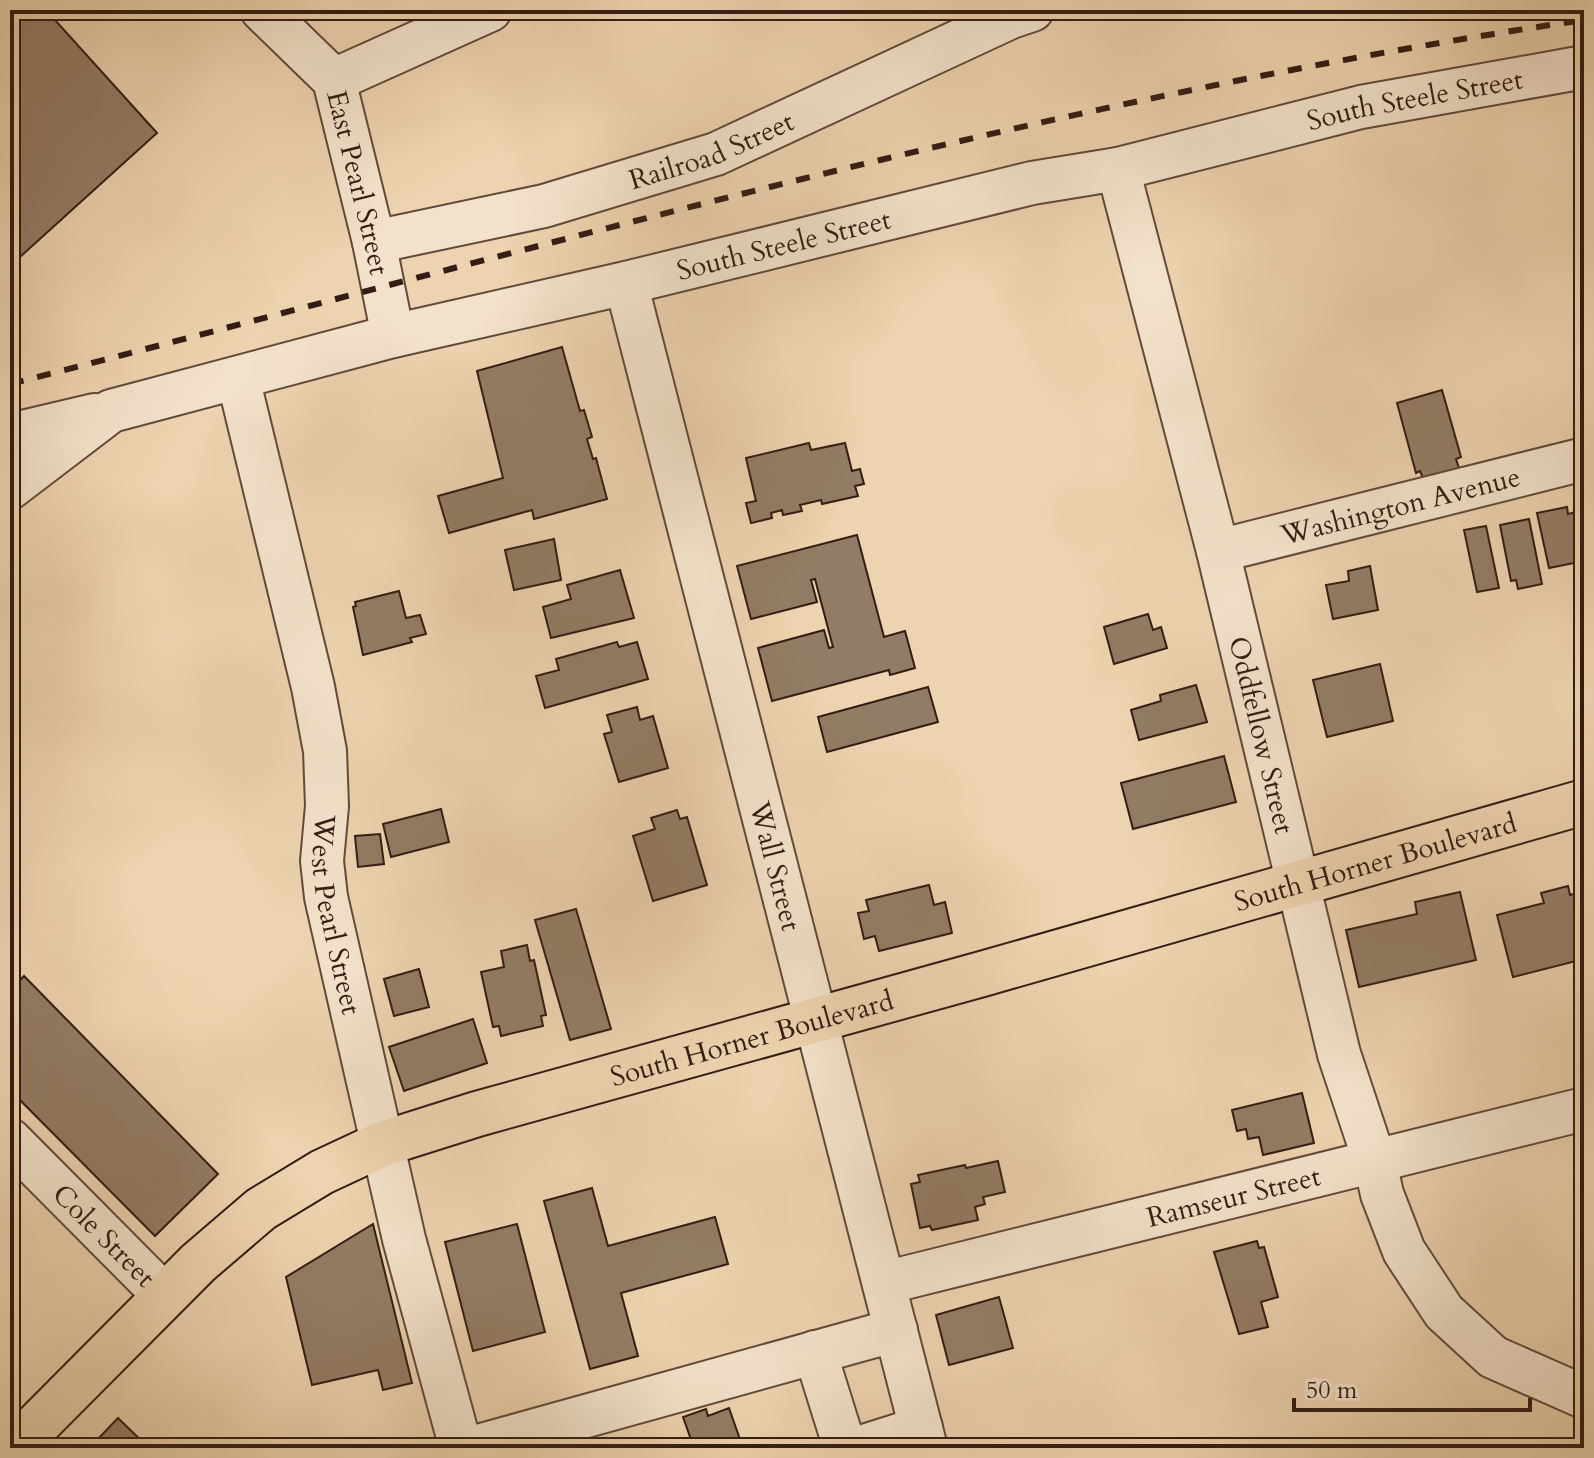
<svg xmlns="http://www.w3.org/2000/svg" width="1594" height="1458" viewBox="0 0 1594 1458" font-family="Cardo,serif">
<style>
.building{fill:#937c65;stroke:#321d14;stroke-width:2}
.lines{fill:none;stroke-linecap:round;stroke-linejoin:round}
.minor-casing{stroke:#614a3b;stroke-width:46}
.major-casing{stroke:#321d14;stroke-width:48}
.minor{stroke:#f3e2cb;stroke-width:42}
.major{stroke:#edd3af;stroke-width:44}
.rail{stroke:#321d14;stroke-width:6;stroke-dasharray:14 14;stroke-linecap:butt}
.labels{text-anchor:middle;stroke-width:7;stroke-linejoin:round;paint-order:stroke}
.street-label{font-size:28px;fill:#321d14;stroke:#f3e2cb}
</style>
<rect width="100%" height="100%" fill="#edd3af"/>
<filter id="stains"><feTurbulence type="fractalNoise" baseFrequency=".0025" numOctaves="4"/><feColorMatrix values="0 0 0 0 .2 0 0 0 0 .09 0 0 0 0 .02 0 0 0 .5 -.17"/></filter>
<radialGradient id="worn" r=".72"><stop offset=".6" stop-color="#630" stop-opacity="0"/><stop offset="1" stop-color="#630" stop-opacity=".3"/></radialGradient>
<path class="building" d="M26 10H46L157 133 10 266V25Z
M562 347 580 411 584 410 592 437 587 439 593 459 596 458 607 499 534 519 532 510 449 533 438 496 503 478 477 371Z
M1442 390 1461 457 1456 459 1459 468 1423 478 1420 471 1416 473 1397 403Z
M809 443 811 450 845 443 852 471 860 469 864 484 855 486 858 496 822 504 821 500 800 505 802 511 783 515 782 510 771 513 772 518 751 523 746 503 756 501 746 458Z
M1567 507 1568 514 1576 512 1584 561 1549 568 1537 513Z
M1529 519 1542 584 1518 589 1516 580 1511 581 1500 525Z
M1486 526 1499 588 1477 592 1464 530Z
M857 535 884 637 905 631 915 668 890 675 889 670 772 701 758 648 824 630 829 648 833 647 815 579 811 580 817 602 751 619 737 566Z
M554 539 561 580 514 590 505 550Z
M1370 566 1378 610 1333 619 1326 585 1349 581 1348 571Z
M620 570 634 618 551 638 543 607 571 599 567 585Z
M399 591 406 618 420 615 426 634 410 638 412 642 363 655 353 607 356 606 355 602Z
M1148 614 1153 630 1161 627 1167 648 1114 664 1104 627Z
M617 642 619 647 637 642 648 679 545 708 536 676 559 670 556 659Z
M1380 664 1393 721 1327 737 1313 680Z
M1196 685 1207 722 1139 740 1131 710 1161 701 1160 695Z
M928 687 938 722 827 752 818 717Z
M637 707 640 720 653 716 668 768 619 782 604 734 612 732 607 715Z
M1224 756 1236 802 1133 829 1121 783Z
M441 809 449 842 391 857 383 824Z
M677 810 680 819 687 817 707 885 653 901 633 836 655 829 651 818Z
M380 834 384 864 358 867 355 836Z
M929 885 934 905 945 902 952 933 879 951 875 936 864 939 858 913 869 911 866 900Z
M1568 886 1570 895 1584 891V959L1513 977 1497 915 1544 903 1541 893Z
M1460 892 1476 960 1359 987 1346 930 1417 914 1415 902Z
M576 909 611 1029 570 1040 535 920Z
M527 945 530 961 534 960 546 1015 541 1016 543 1026 501 1036 499 1026 493 1027 481 972 504 967 501 951Z
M419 969 429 1007 394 1016 384 979Z
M24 976 218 1174 155 1236 10 1090V990Z
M473 1019 487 1063 404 1091 389 1047Z
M1302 1093 1314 1143 1263 1155 1259 1137 1248 1139 1246 1129 1237 1131 1232 1110Z
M998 1161 1005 1192 983 1197 985 1204 975 1207 978 1220 932 1230 930 1226 920 1228 911 1184 920 1182 918 1175 965 1165 966 1168Z
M592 1188 608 1246 715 1217 728 1264 621 1293 638 1356 590 1369 544 1201Z
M373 1224 412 1383 383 1390 378 1370 312 1385 286 1277Z
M517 1224 545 1332 473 1351 445 1242Z
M1257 1241 1259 1248 1264 1247 1278 1297 1261 1302 1268 1327 1239 1334 1214 1252Z
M999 1297 1013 1348 949 1365 936 1315Z
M729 1408 743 1448H694L683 1417 706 1409 708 1416Z
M118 1418 149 1448H104L96 1441Z"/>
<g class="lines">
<g class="minor-casing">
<g id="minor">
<path id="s1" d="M262 10 334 80 374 242 393 336"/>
<path d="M334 80 490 10"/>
<path id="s2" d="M1118 169 1218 551 1339 1054 1375 1162 1382 1194 1404 1251 1444 1312 1493 1357 1584 1397"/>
<path id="s3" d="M374 242 544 206 716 154 1011 17 1032 10"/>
<path id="s4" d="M626 283 926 1448"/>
<path id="s5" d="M238 378 313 687 325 751 327 806 322 861 326 897 404 1239 461 1448"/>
<path d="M10 435 95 415"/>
<path id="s6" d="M10 488 111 411 393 336 626 283 1032 183 1118 169 1361 107 1584 67"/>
<path id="s7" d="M1218 551 1584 459"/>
<path id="s8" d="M10 1140 165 1296"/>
<path id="s9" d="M884 1283 1584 1109"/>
<path d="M815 1352 845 1448"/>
<path d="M471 1448 896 1330"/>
<path d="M858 1448 921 1428"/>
</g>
</g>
<g class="major-casing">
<g id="major">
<path id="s10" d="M14 1448 198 1263 261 1209 322 1172 382 1144 477 1114 982 974 1584 802"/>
</g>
</g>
<use href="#minor" class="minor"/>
<use href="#major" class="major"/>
<path class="rail" d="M10 384C531 251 1051 98 1584 20"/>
</g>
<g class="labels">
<g class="street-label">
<text dy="10" stroke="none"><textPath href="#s6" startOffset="1468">South Steele Street</textPath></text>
<text dy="10" stroke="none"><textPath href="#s3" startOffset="350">Railroad Street</textPath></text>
<text dy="10" stroke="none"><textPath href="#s1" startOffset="206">East Pearl Street</textPath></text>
<text dy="10" stroke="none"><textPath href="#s6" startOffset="820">South Steele Street</textPath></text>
<text dy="10" stroke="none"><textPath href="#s7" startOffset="188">Washington Avenue</textPath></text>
<text dy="10" stroke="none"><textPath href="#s2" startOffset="584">Oddfellow Street</textPath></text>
<text dy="10" stroke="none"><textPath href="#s10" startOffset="1514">South Horner Boulevard</textPath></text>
<text dy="10" stroke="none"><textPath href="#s4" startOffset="602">Wall Street</textPath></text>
<text dy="10" stroke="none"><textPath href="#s5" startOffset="548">West Pearl Street</textPath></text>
<text dy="10" stroke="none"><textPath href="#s10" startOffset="866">South Horner Boulevard</textPath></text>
<text dy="10" stroke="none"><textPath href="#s9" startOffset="360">Ramseur Street</textPath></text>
<text dy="10" stroke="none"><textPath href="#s8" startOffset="134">Cole Street</textPath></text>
</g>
</g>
<rect width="1594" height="1458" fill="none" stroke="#edd3af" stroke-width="40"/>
<rect x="12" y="12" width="1570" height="1434" fill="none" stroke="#321d14" stroke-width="4"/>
<rect x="20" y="20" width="1554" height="1418" fill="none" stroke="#321d14" stroke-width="2"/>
<path d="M1294 1398v12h236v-12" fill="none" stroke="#321d14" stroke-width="4"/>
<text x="1306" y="1398" font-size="24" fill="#321d14" stroke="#f3e2cb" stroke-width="6" paint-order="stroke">50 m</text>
<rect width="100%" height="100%" filter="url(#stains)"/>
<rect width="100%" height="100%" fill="url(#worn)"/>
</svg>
